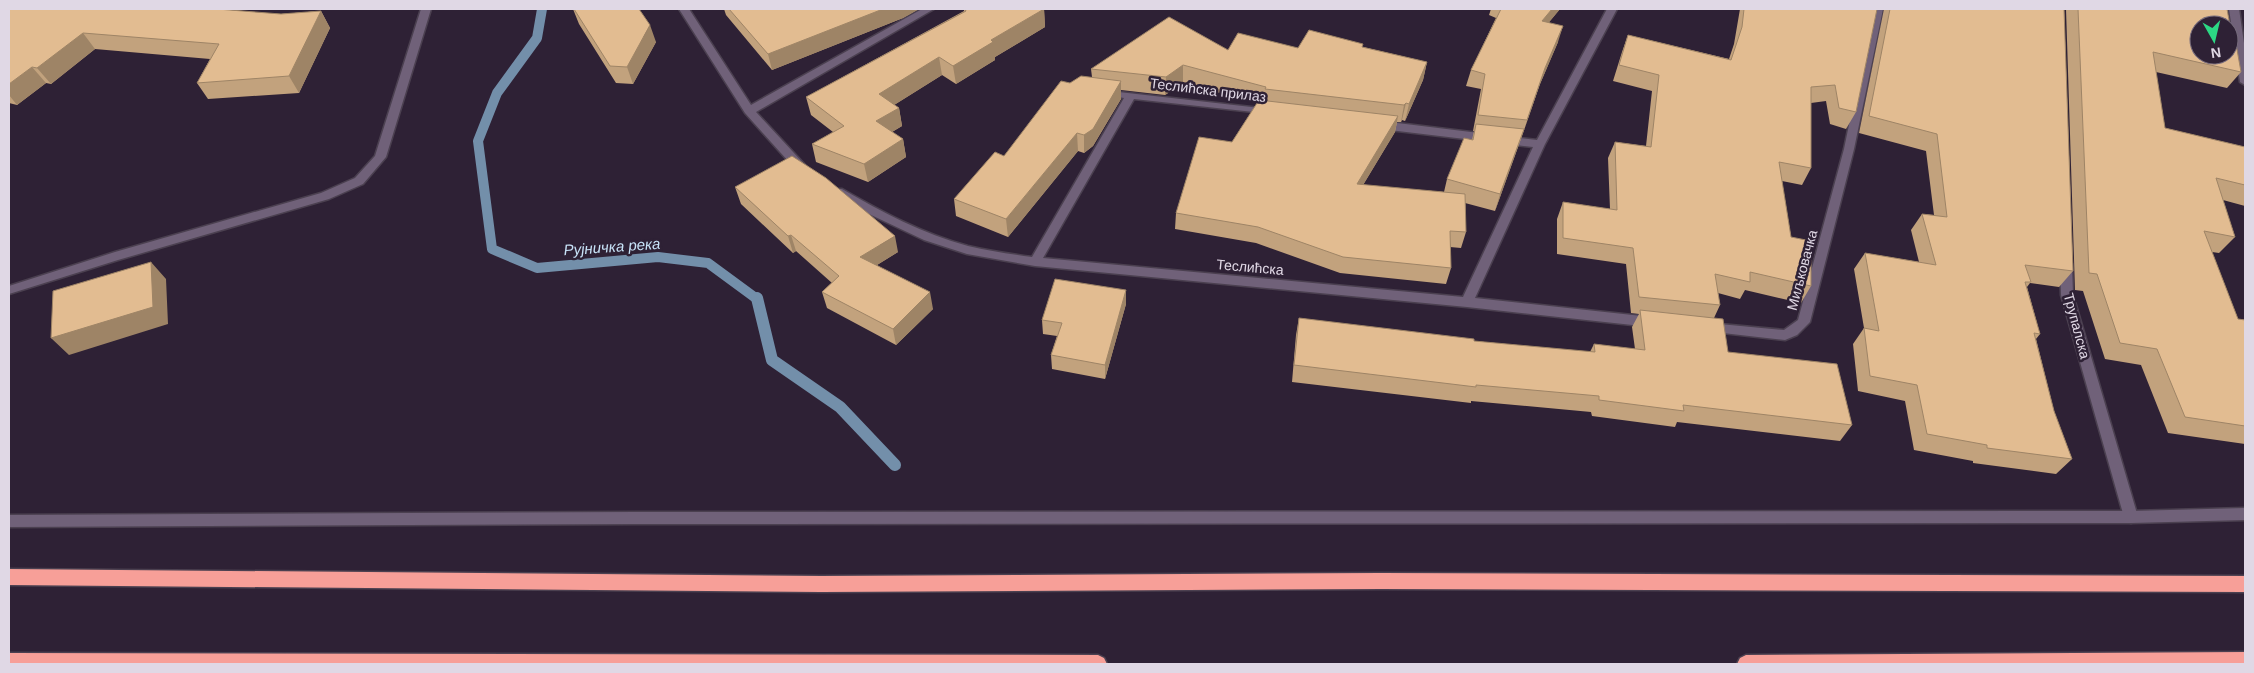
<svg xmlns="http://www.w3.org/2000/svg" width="2254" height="673" viewBox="0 0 2254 673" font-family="Helvetica,sans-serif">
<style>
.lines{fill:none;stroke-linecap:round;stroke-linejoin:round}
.stream-far1{stroke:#738faa;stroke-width:10}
.stream{stroke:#738faa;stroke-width:12}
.service-casing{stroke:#4b4050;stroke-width:3}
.minor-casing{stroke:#4b4050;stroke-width:3}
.secondary-casing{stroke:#4b4050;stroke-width:3}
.motorway-casing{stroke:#4b4050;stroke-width:3}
.service{fill:#706179;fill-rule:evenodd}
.minor{fill:#706179;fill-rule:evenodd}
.secondary{fill:#706179;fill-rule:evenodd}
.motorway{fill:#f79f98;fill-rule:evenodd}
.wall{fill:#c2a27d}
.shaded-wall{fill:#9e8466}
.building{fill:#e2bc91;stroke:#9e8466;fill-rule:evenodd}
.labels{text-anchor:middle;stroke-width:5;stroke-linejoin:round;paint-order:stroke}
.street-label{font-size:14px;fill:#e0d8e5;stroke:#2e2135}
.water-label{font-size:15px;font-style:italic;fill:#c7e2f7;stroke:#2e2135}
</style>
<rect width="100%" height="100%" fill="#2e2135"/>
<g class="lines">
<path class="stream-far1" d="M542 9 537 38 497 93 478 141 492 249 537 268 658 257 708 263 757 299"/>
<path class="stream" d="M757 298 772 360 840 407 895 465"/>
<g class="service-casing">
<path id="service" d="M421 9H431L386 157 363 184 329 199 118 260 9 294V286L115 252 321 193 355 178 375 156Z"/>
</g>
<g class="minor-casing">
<path id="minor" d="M679 9H689L751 105 922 9H934L756 112 806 166 808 169 806 172H798L745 113Z
M1607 9H1617L1545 144 1475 298 1651 317 1657 322 1651 327 1467 307 1035 266 967 254 924 240 869 214 832 192 834 189H842C882 212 923 234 968 246 989 251 1010 254 1032 257L1124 98 1101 94V90L1269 109 1273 110V114L1134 99 1043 258 1463 297 1533 147 1381 129 1376 125 1381 121 1537 140Z
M1873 9H1883L1854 149 1810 322 1797 335 1785 340 1705 331 1703 328 1709 323 1784 330 1798 320 1844 149Z
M2229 9H2239L2245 50V85L2240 82Z
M2066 260 2072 264 2073 295 2138 517 2136 521 2131 523 2126 521 2124 517 2061 295 2060 264Z"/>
</g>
<g class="secondary-casing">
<path id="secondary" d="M2245 508V520L2131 523 637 524 9 527V515L637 512 2131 511Z"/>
</g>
<g class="motorway-casing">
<path id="motorway" d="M9 569 821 576 1381 573 2245 576V592L1381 589 821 592 9 585Z
M2245 652V664H1737L1740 658 1746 655Z
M9 653 1098 655 1104 658 1107 664H9Z"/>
</g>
<use href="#service" class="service"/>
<use href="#minor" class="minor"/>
<use href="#secondary" class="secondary"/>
<use href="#motorway" class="motorway"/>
</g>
<path class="wall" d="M9 9 281 14 321 11 330 28 299 93 208 99 197 83 210 59 95 49 51 84 46 83 17 105 9 103Z
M573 9 656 42 633 84 616 83 579 24Z
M724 9H919L903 18 772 70 726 15Z
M964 9H1044L1045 27 995 57V60L956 84 942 75 894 105 899 108 902 126 892 132 903 139 906 157 868 182 816 162 812 144 833 132 811 115 806 97 964 11Z
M1491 9H1560L1549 22 1558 42 1540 84 1522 136 1495 211 1465 203 1466 232 1461 248 1450 247 1451 268 1446 284 1340 273 1256 243 1175 229 1176 213 1232 142 1257 103 1183 83 1165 95 1121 90V99L1093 146 1084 153 1078 151 1008 237 956 216 954 199 1004 156 1070 83 1092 77 1091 69 1228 50 1363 47 1427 62 1423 80 1405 121 1402 120 1401 122H1397L1395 132 1363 185 1444 192 1447 179 1472 140 1474 131H1473L1481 89 1466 86 1471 70 1496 18 1489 15Z
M1740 9H1877L1856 112 1846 129 1830 124 1826 101 1811 103V168L1802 185 1782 181 1791 237 1811 286 1801 303 1745 290 1740 299 1718 293 1720 305 1714 318 1728 352 1852 425 1840 441 1677 422 1675 427 1592 416 1591 412 1471 401V403L1292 382 1296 335 1299 318 1474 341 1590 352 1594 344 1635 349 1632 327 1639 314 1631 313 1626 264 1557 254V219L1563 202 1610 209 1608 158 1615 142 1646 146 1652 91 1613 81 1622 52 1628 35 1729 59 1734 44Z
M1884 9H2064L2073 271 2059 287 2030 283 2027 287 2040 334 2036 339 2054 411 2072 459 2056 474 1973 463V461L1914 450 1905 401 1858 391 1853 344 1864 328 1854 269 1865 253 1919 262 1911 230 1922 214 1934 215 1926 151 1859 133Z
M2066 9H2227L2232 37 2241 72 2227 88 2156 72 2165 128 2245 147V206L2223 200 2235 237 2219 253 2212 252 2238 319 2245 320V444L2168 433 2141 365 2105 359 2083 291 2075 290Z
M735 187 898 252 877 265 933 309 896 345 827 308 822 292 832 283 796 251 793 253 741 204Z
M1126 290V304L1105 379 1052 369 1051 355 1057 336 1043 334 1042 320Z"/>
<path class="shaded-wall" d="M883 9H919L903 18 772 70 768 54Z
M1044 9 1045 27 995 57V60L956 84 953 66 991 40Z
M1552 9H1560L1537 37 1542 21Z
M321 11 330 28 299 93 289 76Z
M650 25 656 42 633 84 627 67Z
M1563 26 1558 42 1540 84 1522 136 1545 68Z
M83 33 95 49 51 84 37 68Z
M939 57 942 75 883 112 879 94Z
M1427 62 1423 80 1405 121 1409 104Z
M1183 65V83L1165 95 1166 77Z
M32 67 46 83 17 105 9 95V84Z
M1121 81V99L1093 146 1084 153V135Z
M1406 103 1402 120 1401 122 1404 105Z
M899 108 902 126 880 139 876 121Z
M1398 116 1395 132 1354 200 1357 184Z
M1524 129 1518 147 1495 211 1500 194Z
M1077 133 1078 151 1008 237 1006 219Z
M903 139 906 157 868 182 864 164Z
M791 235 796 251 793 253 788 236Z
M895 236 898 252 864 273 860 257Z
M151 262 166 279 168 324 69 355 51 338Z
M1126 290V304L1105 379V365Z
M930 292 933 309 896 345 893 329Z"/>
<path class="building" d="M9 9H217L281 14 321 11 289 76 197 83 219 44 83 33 37 68 32 67 9 84Z
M574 9H639L650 25 627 67 610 66Z
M729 9H883L768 54Z
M965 9H1044L991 40 993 42 953 66 939 57 879 94 899 108 876 121 903 139 864 164 812 144 844 126 806 97 966 11Z
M1501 9H1552L1542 21 1563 26 1545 68 1527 120 1478 115 1485 74 1471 70Z
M1744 9H1877L1856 112 1839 108 1835 85 1811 87V168L1779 162 1791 237 1811 241V286L1750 272V282L1715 274 1720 305 1639 297 1633 248 1563 238V202L1617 210 1615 142 1651 147 1659 75 1619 65 1628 35 1731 60 1742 27Z
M1890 9H2064L2073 271 2025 265 2031 282H2025L2040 334 2034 333 2054 411 2072 459 1987 448V445L1927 434 1917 385 1870 376 1864 328 1879 331 1865 253 1936 265 1922 214 1947 217 1937 134 1869 116Z
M2078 9H2227L2232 37 2235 38 2241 72 2153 52 2165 128 2245 147V185L2216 178 2235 237 2204 231 2238 319 2245 320V426L2185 417 2157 349 2120 343 2097 274 2089 273ZM2199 25H2229V55H2199Z
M1169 17 1228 50 1238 33 1298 48 1309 30 1363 44 1362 47 1427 62 1409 104 1406 103 1404 105 1265 89 1266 87 1183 65 1166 77 1091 69Z
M1081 76 1121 81 1093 129 1084 135 1077 133 1006 219 954 199 995 152 1004 156 1061 81 1070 83Z
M1259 100 1398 116 1357 184 1465 194 1466 232 1450 231 1451 268 1343 257 1258 227 1176 213 1199 137 1232 142Z
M1476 124 1524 129 1500 194 1447 179 1464 138 1473 140Z
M792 156 826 178 895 236 860 257 930 292 893 329 822 292 839 276 791 235 788 236 735 187Z
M151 262 153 307 51 338 53 291Z
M1055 279 1126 290 1105 365 1051 355 1062 323 1042 320Z
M1640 310 1723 319 1728 352 1837 364 1852 425 1683 405 1684 411 1599 400V396L1476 385V387L1294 365 1299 318 1474 339V341L1595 352 1594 344 1645 350Z"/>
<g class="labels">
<g class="street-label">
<text transform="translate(1208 90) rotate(7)" y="5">Теслићска прилаз</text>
<text transform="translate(1250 267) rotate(5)" y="5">Теслићска</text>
<text transform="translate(1802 270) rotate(-75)" y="5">Миљковачка</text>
<text transform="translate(2077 326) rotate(75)" y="5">Трупалска</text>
</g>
<g class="water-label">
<text transform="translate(612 247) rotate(-4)" y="5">Рујничка река</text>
</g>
</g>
<rect width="2254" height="673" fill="none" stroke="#e0d8e5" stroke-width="20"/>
<g transform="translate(2214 40) rotate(172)"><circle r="24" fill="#2e2135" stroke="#756a7b"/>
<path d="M0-4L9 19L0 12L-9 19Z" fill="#2cd884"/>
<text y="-8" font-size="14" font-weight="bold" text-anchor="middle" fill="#e0d8e5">N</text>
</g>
</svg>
